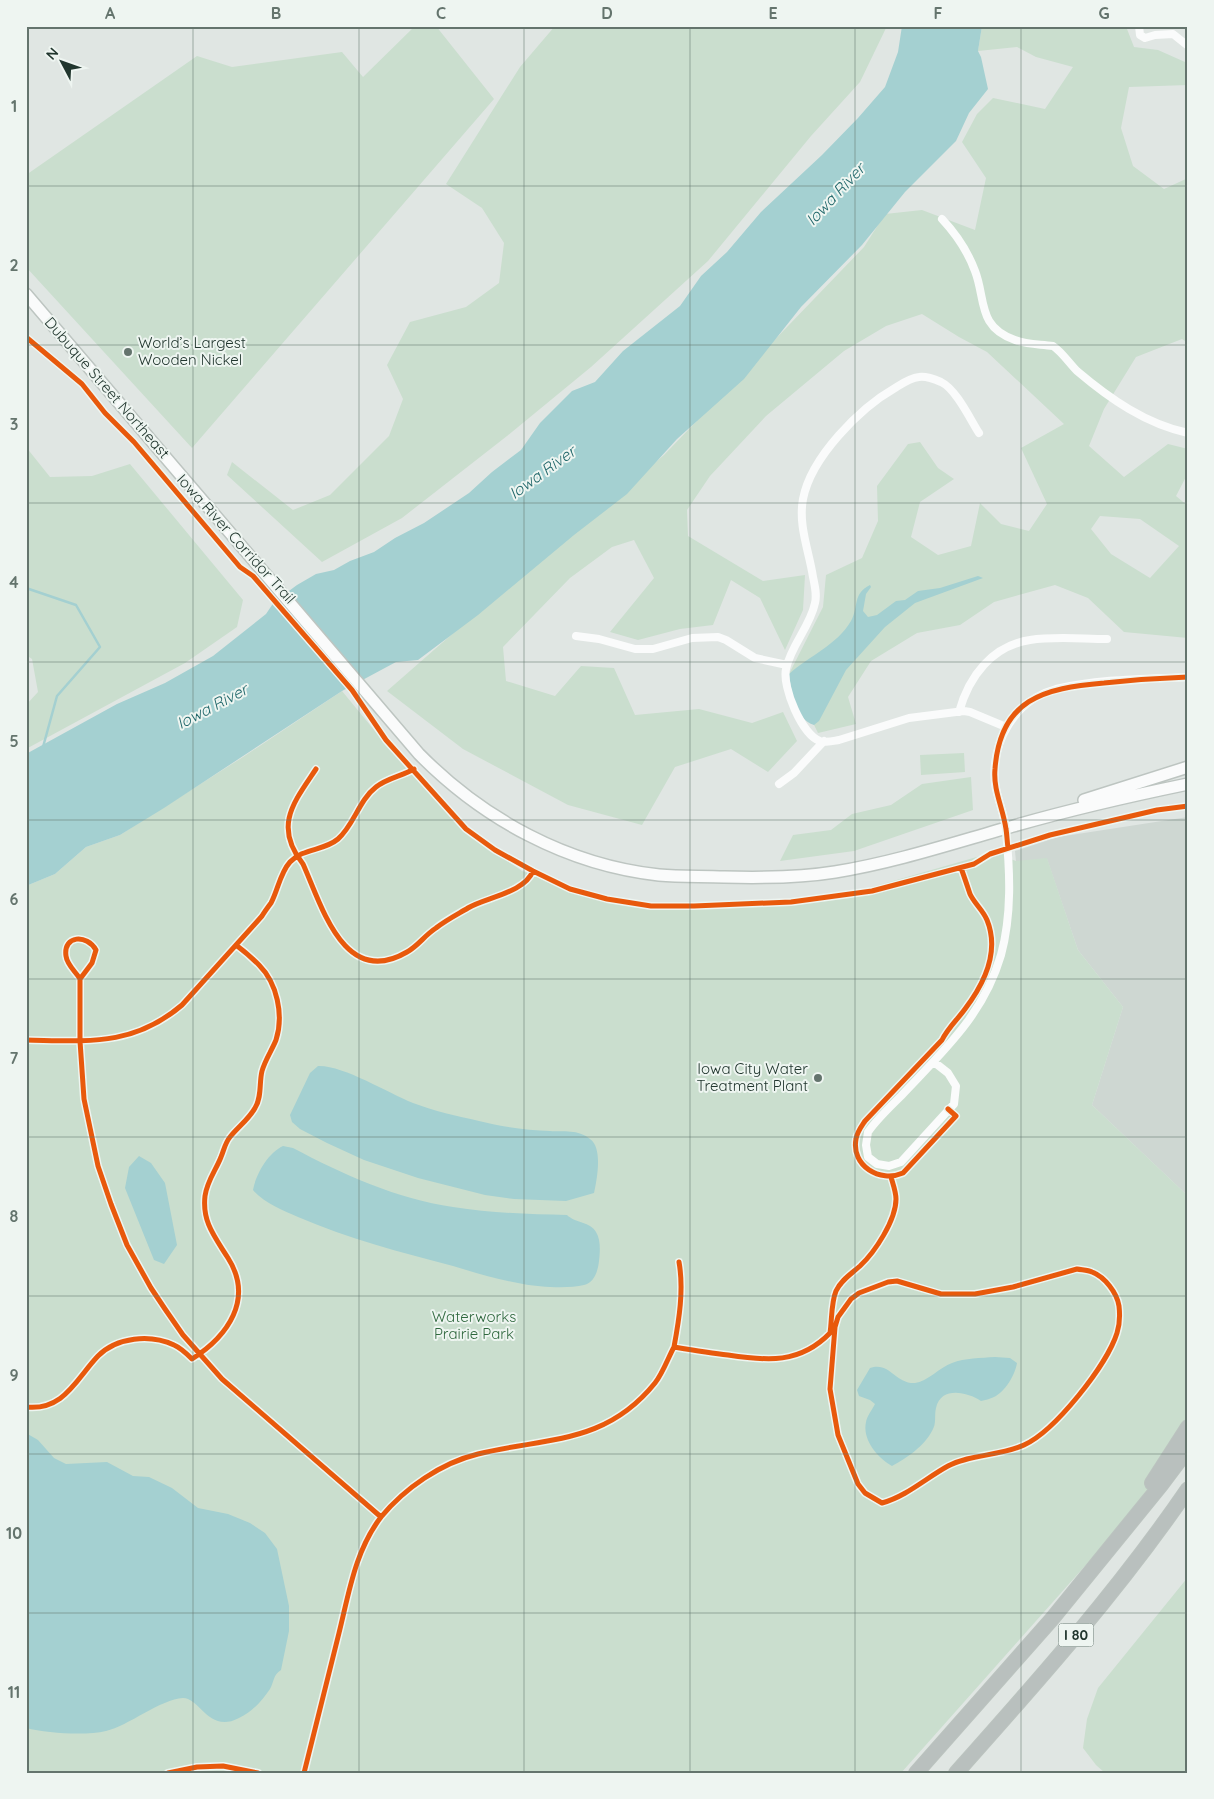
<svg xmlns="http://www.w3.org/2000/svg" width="1214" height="1799" viewBox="0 0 1214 1799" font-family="Quicksand,sans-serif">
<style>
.built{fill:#ced7d2}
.green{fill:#cadece;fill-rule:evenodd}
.water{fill:#a4d0d1}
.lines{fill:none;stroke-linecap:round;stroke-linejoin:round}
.stream{stroke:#a4d0d1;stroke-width:2.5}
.secondary-casing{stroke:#bdc5c1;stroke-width:14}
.highway-casing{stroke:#bbc3bf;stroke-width:16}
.street{stroke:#fafbfb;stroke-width:8}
.secondary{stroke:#fafbfb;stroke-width:11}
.highway{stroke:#b9c0be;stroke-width:14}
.cycleway-casing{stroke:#eef5f1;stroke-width:8}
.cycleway{stroke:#e8590c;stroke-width:5}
.grid{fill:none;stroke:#64746d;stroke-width:1;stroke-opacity:0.55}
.poi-dot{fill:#64746d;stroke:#eef5f1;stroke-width:2}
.labels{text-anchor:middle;stroke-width:4;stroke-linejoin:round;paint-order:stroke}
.shield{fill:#eef5f1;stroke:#5e6f68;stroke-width:1}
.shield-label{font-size:14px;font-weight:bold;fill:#21362e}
.poi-label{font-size:15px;fill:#21362e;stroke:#eef5f1;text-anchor:start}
.street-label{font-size:15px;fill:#21362e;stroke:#eef5f1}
.park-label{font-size:15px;fill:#2f683e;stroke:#eef5f1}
.water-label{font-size:16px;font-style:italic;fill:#22686b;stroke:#eef5f1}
.neatline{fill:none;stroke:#64746d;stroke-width:2}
.grid-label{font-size:16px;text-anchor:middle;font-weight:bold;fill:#64746d}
</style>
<rect width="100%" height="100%" fill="#e0e6e3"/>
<path class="built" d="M1188 817V1196L1092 1105 1123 1007 1078 950 1047 859 1016 862 1015 851 1058 837Z"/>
<path class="green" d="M415 26H436L494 99 192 448 26 267V175L197 56 232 67 342 52 363 77Z
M555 26H887L860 82 811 136 708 261 591 367 507 436 402 518 322 562 227 475 232 462 293 510 330 495 389 436 403 399 387 365 410 322 466 307 499 283 504 243 482 208 446 184 520 67Z
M982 26H1129L1127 29 1134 47 1158 50 1185 62 1188 74V85L1129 87 1121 128 1133 166 1164 189 1188 178V343L1182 339 1136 357 1104 409 1089 446 1124 477 1168 444 1188 449V473L1176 496 1188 506V638L1124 632 1088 598 1055 585 994 602 960 625 917 633 871 661 848 697 856 724 818 733 789 674 823 607 826 575 862 558 878 521 877 486 908 444 920 442 938 468 954 479 920 502 911 537 938 555 971 546 980 503 1001 524 1029 531 1047 504 1021 448 1064 424 987 352 959 337 922 314 886 326 844 351 766 416 710 476 687 510 688 536 763 581 805 575 803 610 785 650 760 598 731 580 713 625 680 629 638 640 610 632 654 578 634 540 612 547 570 578 503 647 506 681 555 696 581 666 614 668 635 715 699 709 752 723 783 712 797 741 768 772 731 749 675 767 642 825 568 805 463 749 387 691 506 587 664 455 864 247 885 214 922 210 975 230 986 178 962 142 977 114 993 98 1045 109 1073 67 1036 57 1017 47 978 51ZM1100 516 1140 519 1179 546 1150 578 1111 554 1091 529Z
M26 447 50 477 92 476 130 464 243 600 237 627 185 663 26 749V705L38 692 32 659 26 655Z
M342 691 384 742 464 831 522 871 607 899 651 906 791 902 848 894 1008 848V858L1016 861 1047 858 1078 950 1123 1007 1092 1105 1188 1196V1424L1140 1504 901 1773H26V886L55 874 86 847 120 835 243 757Z
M964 753 965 772 921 775 920 755Z
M971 777 973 810 854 851 780 861 793 835 831 830 852 814 891 805 922 784Z
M1188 1577V1773H1105L1096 1765 1083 1748 1087 1719 1098 1688Z"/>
<path class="water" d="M902 26H982L978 51 981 57 988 89 969 113 956 141 905 192 862 245 801 307 744 379 677 439 627 494 574 535 478 615 418 660 396 662 342 691 164 808 120 835 86 847 55 874 26 886V754L117 704 165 683 213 656 266 614 274 602 297 585 316 574 334 570 350 561 374 552 395 538 424 523 469 493 492 472 521 450 540 423 572 391 595 382 623 351 680 306 701 276 727 252 761 212 822 155 858 118 885 87 898 52Z
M978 576 983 578 915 603 885 627 846 670 819 721 814 725C796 720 791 691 789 674 809 656 837 645 851 621 859 607 852 594 870 585L871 587 866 594 863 611 868 617 877 615 896 601 905 600 918 591 940 588Z
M318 1066C343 1065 388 1093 413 1103 434 1111 457 1116 479 1121 502 1127 527 1130 550 1131 564 1132 578 1129 590 1139 603 1148 597 1179 594 1193L566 1201 514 1199 485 1195 418 1178 364 1160 327 1143 300 1129 292 1122 290 1115 310 1073Z
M283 1146 293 1148C342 1174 397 1199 453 1207 491 1213 529 1214 567 1215 575 1223 591 1222 596 1232 601 1240 600 1252 599 1261 598 1271 594 1283 584 1285 568 1289 539 1287 523 1284 499 1280 476 1273 453 1266 400 1252 349 1239 298 1217 283 1210 264 1203 253 1190 256 1174 268 1153 283 1146Z
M139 1156 151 1163 165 1183 177 1245 164 1264 154 1260 125 1188 129 1167Z
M995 1357 1010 1358 1017 1363C1015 1375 1005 1392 994 1397 990 1399 985 1400 981 1401 967 1392 941 1386 936 1408 934 1416 937 1423 932 1431 925 1445 906 1459 892 1466 878 1458 862 1440 866 1422 867 1416 872 1410 875 1404L870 1400 859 1396 857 1390 870 1368C890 1361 895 1384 915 1383 927 1382 940 1367 952 1363 965 1358 981 1358 995 1357Z
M26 1433 38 1440 54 1458 66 1464 107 1462 133 1476 149 1477 172 1488 198 1508 228 1514 250 1523 265 1533 277 1549 289 1606V1631L281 1670C273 1675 274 1682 270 1689 262 1701 252 1712 239 1718 209 1734 200 1698 183 1698 161 1699 128 1726 106 1731 85 1736 47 1733 26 1728Z"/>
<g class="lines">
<path class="stream" d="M26 588 76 605 100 647 57 696 43 747"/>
<g class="secondary-casing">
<path id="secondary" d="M26 294 419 754C483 819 567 865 659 875 681 877 703 876 724 877 761 878 798 878 835 872 897 862 956 842 1017 825 1073 809 1130 796 1188 784
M1084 800 1188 767"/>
</g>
<g class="highway-casing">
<path id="highway" d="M1152 1483 1188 1427
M916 1773 1052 1619 1161 1485 1188 1449
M956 1773C1037 1682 1119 1590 1188 1489"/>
</g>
<path class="street" d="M1139 26 1140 35 1145 38 1155 35 1173 34 1188 46
M942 219C956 234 968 252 975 271 986 299 977 327 1015 340 1028 345 1040 344 1053 346 1062 352 1069 363 1077 371 1110 399 1146 424 1188 433
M979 433C970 419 956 389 941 382 934 379 926 376 919 377 910 378 903 383 895 388 860 408 811 457 803 499 798 525 809 551 813 577 815 586 817 595 815 603 810 627 791 645 786 669 782 687 802 735 820 741 827 743 833 741 839 740L909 718 964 711 970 712 1006 727
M576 636 599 639 635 649H653L692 638 718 637 726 640 755 658 787 665
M959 712C969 676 992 646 1030 640 1055 636 1082 639 1107 639
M779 784 794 773 824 741
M934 1062 948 1073 956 1086 954 1104 901 1162 889 1166 877 1164 868 1157 866 1145 868 1132C877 1119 890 1107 901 1096 943 1051 983 1016 1001 955 1012 915 1010 871 1006 831 1005 814 997 799 995 783 991 742 1015 700 1056 689 1098 679 1144 679 1188 677"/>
<use href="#secondary" class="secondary"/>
<use href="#highway" class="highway"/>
<g class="cycleway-casing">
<path id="cycleway" d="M26 337 82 384 105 413 134 442 240 567 253 576 352 690 386 740 466 829 495 850 533 871 570 889 607 899 651 906H694L791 902 872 891 974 864 990 854 1050 835 1157 810 1188 806
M316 769C294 802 273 826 303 864 322 906 344 989 407 952 418 946 425 935 436 928 446 920 458 914 468 908 487 897 524 893 533 871
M1008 848C1007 841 1007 835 1006 829 1003 808 993 790 995 769 1000 699 1044 688 1104 683 1132 680 1160 678 1188 677
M80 979C76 972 67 965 66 956 63 935 87 934 96 950L92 963 80 979V1041L84 1099 98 1166 111 1204 127 1245 151 1288 165 1309 183 1335 222 1379 381 1517
M26 1040C86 1041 133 1047 182 1005L262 916C265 911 268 907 271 903 278 890 280 873 290 862 303 848 324 851 338 839 354 825 359 800 376 787 387 778 402 776 414 769
M948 1109 956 1116 903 1173C880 1183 851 1166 856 1139 857 1132 861 1127 865 1121L942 1040C948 1028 957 1020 965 1009 984 984 1000 952 987 920 983 910 974 903 970 894 967 885 964 876 961 868
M1077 1269C1082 1270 1088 1270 1092 1272 1105 1277 1117 1293 1119 1306 1120 1315 1120 1324 1117 1333 1107 1365 1055 1431 1024 1445 1000 1456 971 1454 948 1466 926 1478 907 1496 882 1503L865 1493 858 1484 838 1435 830 1389 835 1327 838 1317 851 1299 859 1293 888 1282 897 1281 941 1294H975L1013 1287Z
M674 1347C679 1320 684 1290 679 1262
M26 1407C64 1411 76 1379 98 1356 117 1337 150 1334 174 1345 181 1348 187 1354 192 1359 228 1336 254 1299 228 1258 215 1237 202 1222 205 1196 207 1181 216 1170 221 1157 224 1150 225 1143 230 1137 238 1127 249 1119 255 1108 262 1097 259 1083 262 1071 265 1060 272 1050 276 1040 284 1015 277 983 259 965 252 958 244 951 236 945
M168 1773 197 1767 223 1766 258 1773
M304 1773C316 1726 327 1680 339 1633 349 1593 355 1551 381 1517 405 1488 441 1463 478 1454 547 1437 605 1445 655 1383 663 1373 668 1358 674 1347 692 1350 710 1353 728 1355 767 1361 800 1364 830 1333 832 1320 831 1303 836 1291 841 1280 851 1274 860 1266 875 1252 896 1220 896 1199 896 1192 893 1184 891 1177"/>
</g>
<use href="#cycleway" class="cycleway"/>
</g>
<path class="grid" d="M193 26V1773M359 26V1773M524 26V1773M690 26V1773M855 26V1773M1021 26V1773M26 186H1188M26 345H1188M26 503H1188M26 662H1188M26 820H1188M26 979H1188M26 1137H1188M26 1296H1188M26 1454H1188M26 1613H1188"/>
<g class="poi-dot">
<circle cx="128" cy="352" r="5"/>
<circle cx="818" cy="1078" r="5"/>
</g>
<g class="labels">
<rect class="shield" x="1058.5" y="1623.5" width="35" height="23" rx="4"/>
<g class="shield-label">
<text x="1076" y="1640">I 80</text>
</g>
<g class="poi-label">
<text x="138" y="348">World’s Largest<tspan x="138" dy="17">Wooden Nickel</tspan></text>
<text x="808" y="1074" text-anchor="end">Iowa City Water<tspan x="808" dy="17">Treatment Plant</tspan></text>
</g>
<g class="street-label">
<text transform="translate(107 388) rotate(49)" y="5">Dubuque Street Northeast</text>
<text transform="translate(236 539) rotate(48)" y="5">Iowa River Corridor Trail</text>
</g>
<g class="park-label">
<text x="474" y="1322">Waterworks<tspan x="474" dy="17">Prairie Park</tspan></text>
</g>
<g class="water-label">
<text transform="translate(835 194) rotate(-47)" y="6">Iowa River</text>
<text transform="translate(542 472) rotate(-36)" y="6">Iowa River</text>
<text transform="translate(212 706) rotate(-28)" y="6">Iowa River</text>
</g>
</g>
<rect width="1214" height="1799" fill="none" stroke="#eef5f1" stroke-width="55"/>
<g transform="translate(62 62) rotate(311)" stroke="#eef5f1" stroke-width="4" paint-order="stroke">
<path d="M0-4L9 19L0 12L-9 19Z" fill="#21362e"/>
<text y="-8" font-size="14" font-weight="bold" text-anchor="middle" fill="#21362e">N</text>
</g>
<rect x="28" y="28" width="1158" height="1744" class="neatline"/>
<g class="grid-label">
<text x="110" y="19">A</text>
<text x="276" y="19">B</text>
<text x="441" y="19">C</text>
<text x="607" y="19">D</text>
<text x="773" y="19">E</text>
<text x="938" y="19">F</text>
<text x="1104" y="19">G</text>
<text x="14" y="112">1</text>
<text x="14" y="271">2</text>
<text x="14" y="430">3</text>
<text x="14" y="588">4</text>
<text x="14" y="747">5</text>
<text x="14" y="905">6</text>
<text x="14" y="1064">7</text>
<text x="14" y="1222">8</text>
<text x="14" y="1381">9</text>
<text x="14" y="1539">10</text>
<text x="14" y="1698">11</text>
</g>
</svg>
